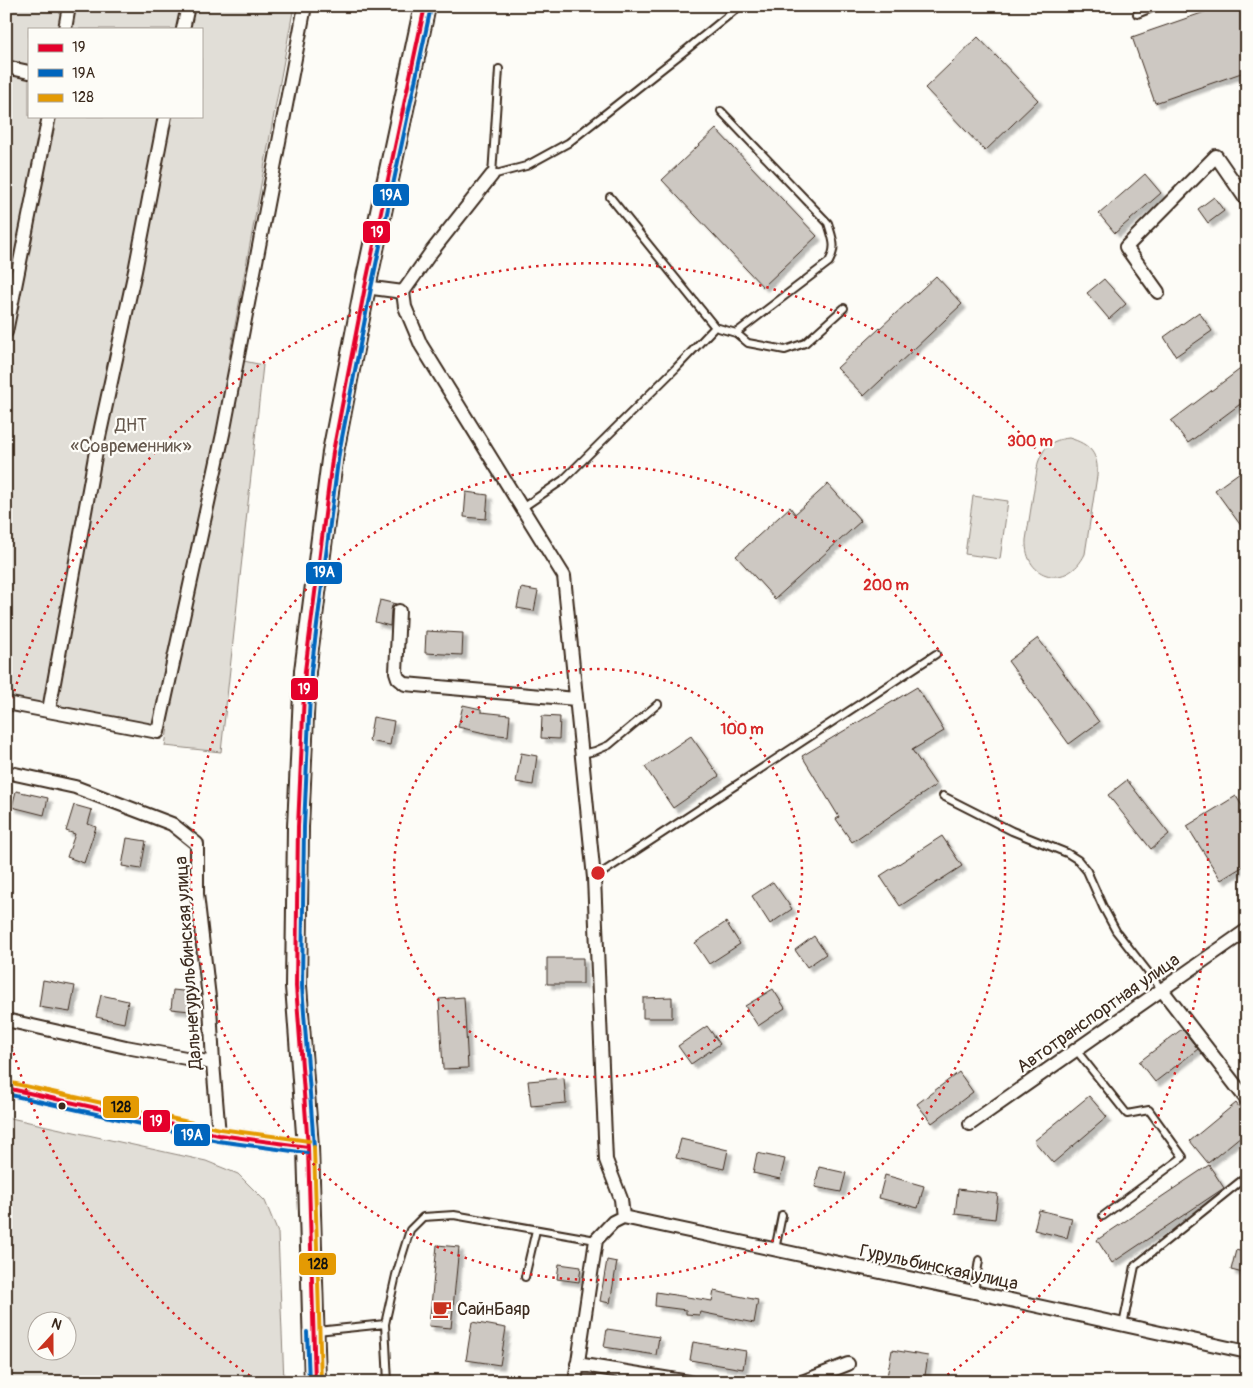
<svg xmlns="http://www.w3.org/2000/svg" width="1253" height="1388" viewBox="0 0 1253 1388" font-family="Pangolin,sans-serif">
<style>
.green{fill:#e1ded7;stroke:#8e847a;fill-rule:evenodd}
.building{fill:#cdc8c2;stroke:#3b2a1e;filter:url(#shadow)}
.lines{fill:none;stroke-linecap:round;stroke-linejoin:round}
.service-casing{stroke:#3b2a1e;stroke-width:10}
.minor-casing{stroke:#3b2a1e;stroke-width:16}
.tertiary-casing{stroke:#3b2a1e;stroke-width:19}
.trunk-casing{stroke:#3b2a1e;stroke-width:24}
.service{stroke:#fdfcf7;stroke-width:6}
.minor{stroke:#fdfcf7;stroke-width:12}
.tertiary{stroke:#fdfcf7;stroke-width:15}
.trunk{stroke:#fdfcf7;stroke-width:20}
.bus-1-casing{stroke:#fdfcf7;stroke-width:8}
.bus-2-casing{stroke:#fdfcf7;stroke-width:8}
.bus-3-casing{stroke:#fdfcf7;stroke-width:8}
.bus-1{stroke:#e4002b;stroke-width:4}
.bus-2{stroke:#0065bd;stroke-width:4}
.bus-3{stroke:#e49a03;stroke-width:4}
.ring{fill:none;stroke:#d62828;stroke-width:2.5;stroke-dasharray:2.5 5}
.bus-dot{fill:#3b2a1e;stroke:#fdfcf7;stroke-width:2}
.labels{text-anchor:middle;stroke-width:4.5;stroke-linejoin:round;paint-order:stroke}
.park-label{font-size:18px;fill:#64574c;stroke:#fdfcf7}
.street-label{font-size:18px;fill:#3b2a1e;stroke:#fdfcf7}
.poi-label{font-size:18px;fill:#3b2a1e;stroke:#fdfcf7;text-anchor:start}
.centre{fill:#d62828;stroke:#fdfcf7;stroke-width:2.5}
.ring-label{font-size:15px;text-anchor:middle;font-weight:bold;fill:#d62828;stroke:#fdfcf7;stroke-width:4.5;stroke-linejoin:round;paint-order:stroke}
.line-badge{stroke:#fdfcf7;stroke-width:2}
.badge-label{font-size:14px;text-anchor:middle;font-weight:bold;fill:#fff}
.pale-badge-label{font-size:14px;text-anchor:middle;font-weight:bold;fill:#111}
</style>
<defs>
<filter id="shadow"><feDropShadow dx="4.5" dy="4.5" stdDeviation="1" flood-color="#0004"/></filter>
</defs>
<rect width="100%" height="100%" fill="#fdfcf7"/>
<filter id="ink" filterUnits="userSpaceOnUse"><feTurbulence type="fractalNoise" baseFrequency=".02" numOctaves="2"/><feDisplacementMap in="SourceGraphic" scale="10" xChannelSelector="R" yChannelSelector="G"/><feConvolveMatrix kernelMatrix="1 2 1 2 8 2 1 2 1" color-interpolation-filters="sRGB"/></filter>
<g filter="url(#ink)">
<path class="green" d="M13 6H294L229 358 263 365 221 752 165 746 168 727 6 696V28ZM29 29H201V116H29Z
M1069 438C1090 444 1099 454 1097 476L1085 554C1068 590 1024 580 1026 540L1038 463C1044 446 1051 440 1069 438Z
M973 496 1008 501 1000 559 965 554Z
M6 1117 206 1161 238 1174 265 1201 278 1233 284 1382H6ZM38 1320H68V1350H38Z"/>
<path class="building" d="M1222 6H1247V71L1155 103 1132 37Z
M978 37 1038 100 985 151 925 88Z
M716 129 817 236 763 287 662 180Z
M1145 174 1161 193 1115 233 1099 214Z
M1214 197 1224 211 1208 223 1198 209Z
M936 276 962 304 864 396 837 368Z
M1104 279 1126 304 1109 319 1087 293Z
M1199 312 1212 331 1176 356 1164 337Z
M1247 364V399L1188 443 1171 421Z
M1247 467V534L1215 490Z
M828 484 861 521 775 599 736 556 790 507 795 514Z
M466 492 488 495 486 519 464 517Z
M521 588 538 591 534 611 517 608Z
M380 600 396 604 392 606 391 610 390 626 375 622Z
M426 631 463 633 462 655 425 653Z
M1038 638 1099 722 1069 744 1008 661Z
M917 687 944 731 912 750 936 785 852 842 836 819 839 817 802 756Z
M463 705 481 709V712L510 715 508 736 489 734 458 727Z
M542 716 560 717 559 739 541 738Z
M373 717 394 721 390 745 369 741Z
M691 736 719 776 673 808 645 767Z
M521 753 537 756 533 785 516 782Z
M1127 780 1169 834 1151 849 1108 795Z
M16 791 48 798 44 815 12 807Z
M1236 796 1247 814V864L1221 880 1187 826Z
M74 805 92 810 88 824 96 827 84 863 67 857 75 834 66 831Z
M942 836 962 866 900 906 880 876Z
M127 838 146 841 141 869 122 866Z
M773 882 792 909 770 924 752 896Z
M726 922 740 944 709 964 695 943Z
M814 936 826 954 807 967 795 950Z
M547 958H583V984H547Z
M43 980 75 986 70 1012 39 1007Z
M773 989 785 1008 758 1026 745 1006Z
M173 990 192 992 190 1011 171 1009Z
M101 995 128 1001 124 1023 96 1017Z
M464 997 468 1068 443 1069 439 999Z
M672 997V1018H643V998Z
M707 1026 720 1044 691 1064 678 1046Z
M1182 1029 1198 1049 1155 1082 1139 1062Z
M959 1072 973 1092 932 1123 917 1104Z
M564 1078 566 1103 531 1106 528 1081Z
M1089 1096 1107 1117 1053 1163 1034 1141Z
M1236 1103 1247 1117V1131L1208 1163 1190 1141Z
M681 1139 728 1150 724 1169 676 1158Z
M757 1153 785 1159 780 1179 753 1173Z
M1209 1165 1224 1188 1112 1263 1097 1240Z
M819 1167 846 1173 841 1192 815 1187Z
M885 1175 924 1186 918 1208 879 1198Z
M958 1189 998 1194 995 1219 955 1214Z
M1039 1210 1072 1218 1067 1238 1034 1230Z
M437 1245 459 1247 451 1328 429 1326Z
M1236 1250 1247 1253V1274L1231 1270Z
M607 1260 617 1262 610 1303 600 1301Z
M559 1264 581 1267 579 1282 557 1279Z
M714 1291 758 1300 754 1323 700 1312 699 1315 686 1314V1310L655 1306 656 1292 712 1301Z
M472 1322 506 1328 500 1365 466 1360Z
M607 1329 659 1337 656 1355 604 1347Z
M693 1342 746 1351 743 1369 690 1360Z
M892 1350 928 1356 924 1382H886Z"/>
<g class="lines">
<g class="service-casing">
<path id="service" d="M1137 14 1157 6
M499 69 492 175 526 166 568 143 686 50 740 6
M715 327 736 333 829 262C837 246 833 240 828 223L721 111
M736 333 748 343 785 350 805 343 844 308
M522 508 563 480 676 368 715 327 610 197
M582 754 595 751 609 745 658 704
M943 796 1012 831 1067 853 1078 860 1087 871 1103 907 1116 931 1162 990
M594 878 936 654
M1076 1050 1127 1114 1149 1110 1183 1157 1103 1216
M775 1250 782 1215
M525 1277 536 1230
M974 1292 979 1260
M1123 1325 1135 1266 1247 1176
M317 1331 385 1324
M388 1382 385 1324 396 1275 410 1230 423 1217 454 1215 596 1240"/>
</g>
<g class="minor-casing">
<path id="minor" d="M65 29 69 6
M183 29 188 6
M6 67 29 72
M492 175 432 251 403 292 405 307 421 345 564 576 594 878 606 1160 621 1199 623 1217
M365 287 403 292
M1158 292 1126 247 1216 156 1247 201
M6 332 49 116
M399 611 396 672 398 678 405 684 576 699
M6 703 158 732 223 434 305 6
M49 710 96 451 135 271 165 116
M6 772 75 787 172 824 197 844V894L210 1006 213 1063 219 1135
M1162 990 1247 1100
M6 1020 126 1047 213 1063
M970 1124 1247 930
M623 1217 974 1292 1247 1352
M577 1364 689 1382
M575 1382 596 1240 613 1222 623 1217
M802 1382 848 1364"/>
</g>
<g class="tertiary-casing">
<path id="tertiary" d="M6 1088 219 1135 308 1147"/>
</g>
<g class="trunk-casing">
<path id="trunk" d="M315 1382 308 1147 296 986 298 827 305 671 333 452 365 287 425 6"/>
</g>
<use href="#service" class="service"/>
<use href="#minor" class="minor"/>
<use href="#tertiary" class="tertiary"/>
<use href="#trunk" class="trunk"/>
<g class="bus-1-casing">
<path id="bus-1" d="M6 1088 219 1135 308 1147
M315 1382 308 1147 296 986 298 827 305 671 333 452 365 287 425 6"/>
</g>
<g class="bus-2-casing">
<path id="bus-2" d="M6 1094 218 1141 307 1153
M314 1147 302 986 304 827 311 672 339 453 371 288 431 7
M307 1332 309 1382"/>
</g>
<g class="bus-3-casing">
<path id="bus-3" d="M7 1082 220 1129 309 1141
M314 1147 321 1382"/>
</g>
<use href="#bus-1" class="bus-1"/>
<use href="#bus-2" class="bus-2"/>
<use href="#bus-3" class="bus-3"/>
</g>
</g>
<g class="ring">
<circle cx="598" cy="873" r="204"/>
<circle cx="598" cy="873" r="407"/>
<path d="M256 1380A611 611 0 0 1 6 1026M6 720A611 611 0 1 1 940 1380"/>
</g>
<defs>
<g id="cafe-bare" transform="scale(1.5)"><path d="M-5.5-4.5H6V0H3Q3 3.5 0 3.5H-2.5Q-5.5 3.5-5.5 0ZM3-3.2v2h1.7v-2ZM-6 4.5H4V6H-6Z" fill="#c8321e" stroke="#fdfcf7" stroke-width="2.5" paint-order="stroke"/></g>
</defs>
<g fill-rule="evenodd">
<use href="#cafe-bare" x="442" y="1309"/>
</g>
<circle class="bus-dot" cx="62" cy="1106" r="4.5"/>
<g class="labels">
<g class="park-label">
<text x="131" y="431">ДНТ<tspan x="131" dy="21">«Современник»</tspan></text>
</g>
<g class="street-label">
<text transform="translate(188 963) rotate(-94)" y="6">Дальнегурульбинская улица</text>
<text transform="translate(1098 1013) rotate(-35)" y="6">Автотранспортная улица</text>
<text transform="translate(939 1267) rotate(12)" y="6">Гурульбинская улица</text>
</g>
<g class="poi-label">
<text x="457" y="1315">СайнБаяр</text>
</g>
</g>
<circle cx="598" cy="873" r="8" class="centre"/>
<g class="ring-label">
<text x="1030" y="446">300 m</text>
<text x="886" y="590">200 m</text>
<text x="742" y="734">100 m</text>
</g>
<g class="line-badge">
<rect x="372" y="183" width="38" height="24" rx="5" fill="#0065bd"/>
<rect x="362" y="220" width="29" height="24" rx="5" fill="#e4002b"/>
<rect x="305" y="561" width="38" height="24" rx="5" fill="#0065bd"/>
<rect x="290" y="677" width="29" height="24" rx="5" fill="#e4002b"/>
<rect x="102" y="1095" width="38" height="24" rx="5" fill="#e49a03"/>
<rect x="142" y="1109" width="29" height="24" rx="5" fill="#e4002b"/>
<rect x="173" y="1123" width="38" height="24" rx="5" fill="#0065bd"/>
<rect x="298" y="1252" width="39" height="24" rx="5" fill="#e49a03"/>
</g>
<g class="badge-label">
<text x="391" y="200">19А</text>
<text x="377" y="237">19</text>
<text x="324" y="577">19А</text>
<text x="304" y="694">19</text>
<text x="156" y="1126">19</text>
<text x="192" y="1140">19А</text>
</g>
<g class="pale-badge-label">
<text x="121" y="1112">128</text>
<text x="318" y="1269">128</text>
</g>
<rect width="1253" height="1388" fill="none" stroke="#fdfcf7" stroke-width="25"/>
<rect x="12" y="12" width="1228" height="1363" fill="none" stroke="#3b2a1e" stroke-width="2" filter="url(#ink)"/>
<rect x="28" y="28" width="175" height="90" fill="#fdfcf7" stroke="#afa8a0"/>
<rect x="38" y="44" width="25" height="8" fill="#e4002b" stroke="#afa8a0"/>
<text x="72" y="52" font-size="15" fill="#3b2a1e">19</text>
<rect x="38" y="69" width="25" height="8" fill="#0065bd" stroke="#afa8a0"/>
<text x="72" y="78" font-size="15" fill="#3b2a1e">19А</text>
<rect x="38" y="94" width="25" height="8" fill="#e49a03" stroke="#afa8a0"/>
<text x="72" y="102" font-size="15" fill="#3b2a1e">128</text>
<g transform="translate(52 1336) rotate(21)"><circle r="24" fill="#fdfcf7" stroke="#afa8a0"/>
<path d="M0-4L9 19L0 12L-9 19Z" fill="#c8321e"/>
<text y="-8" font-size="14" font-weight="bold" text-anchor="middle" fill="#3b2a1e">N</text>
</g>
</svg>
